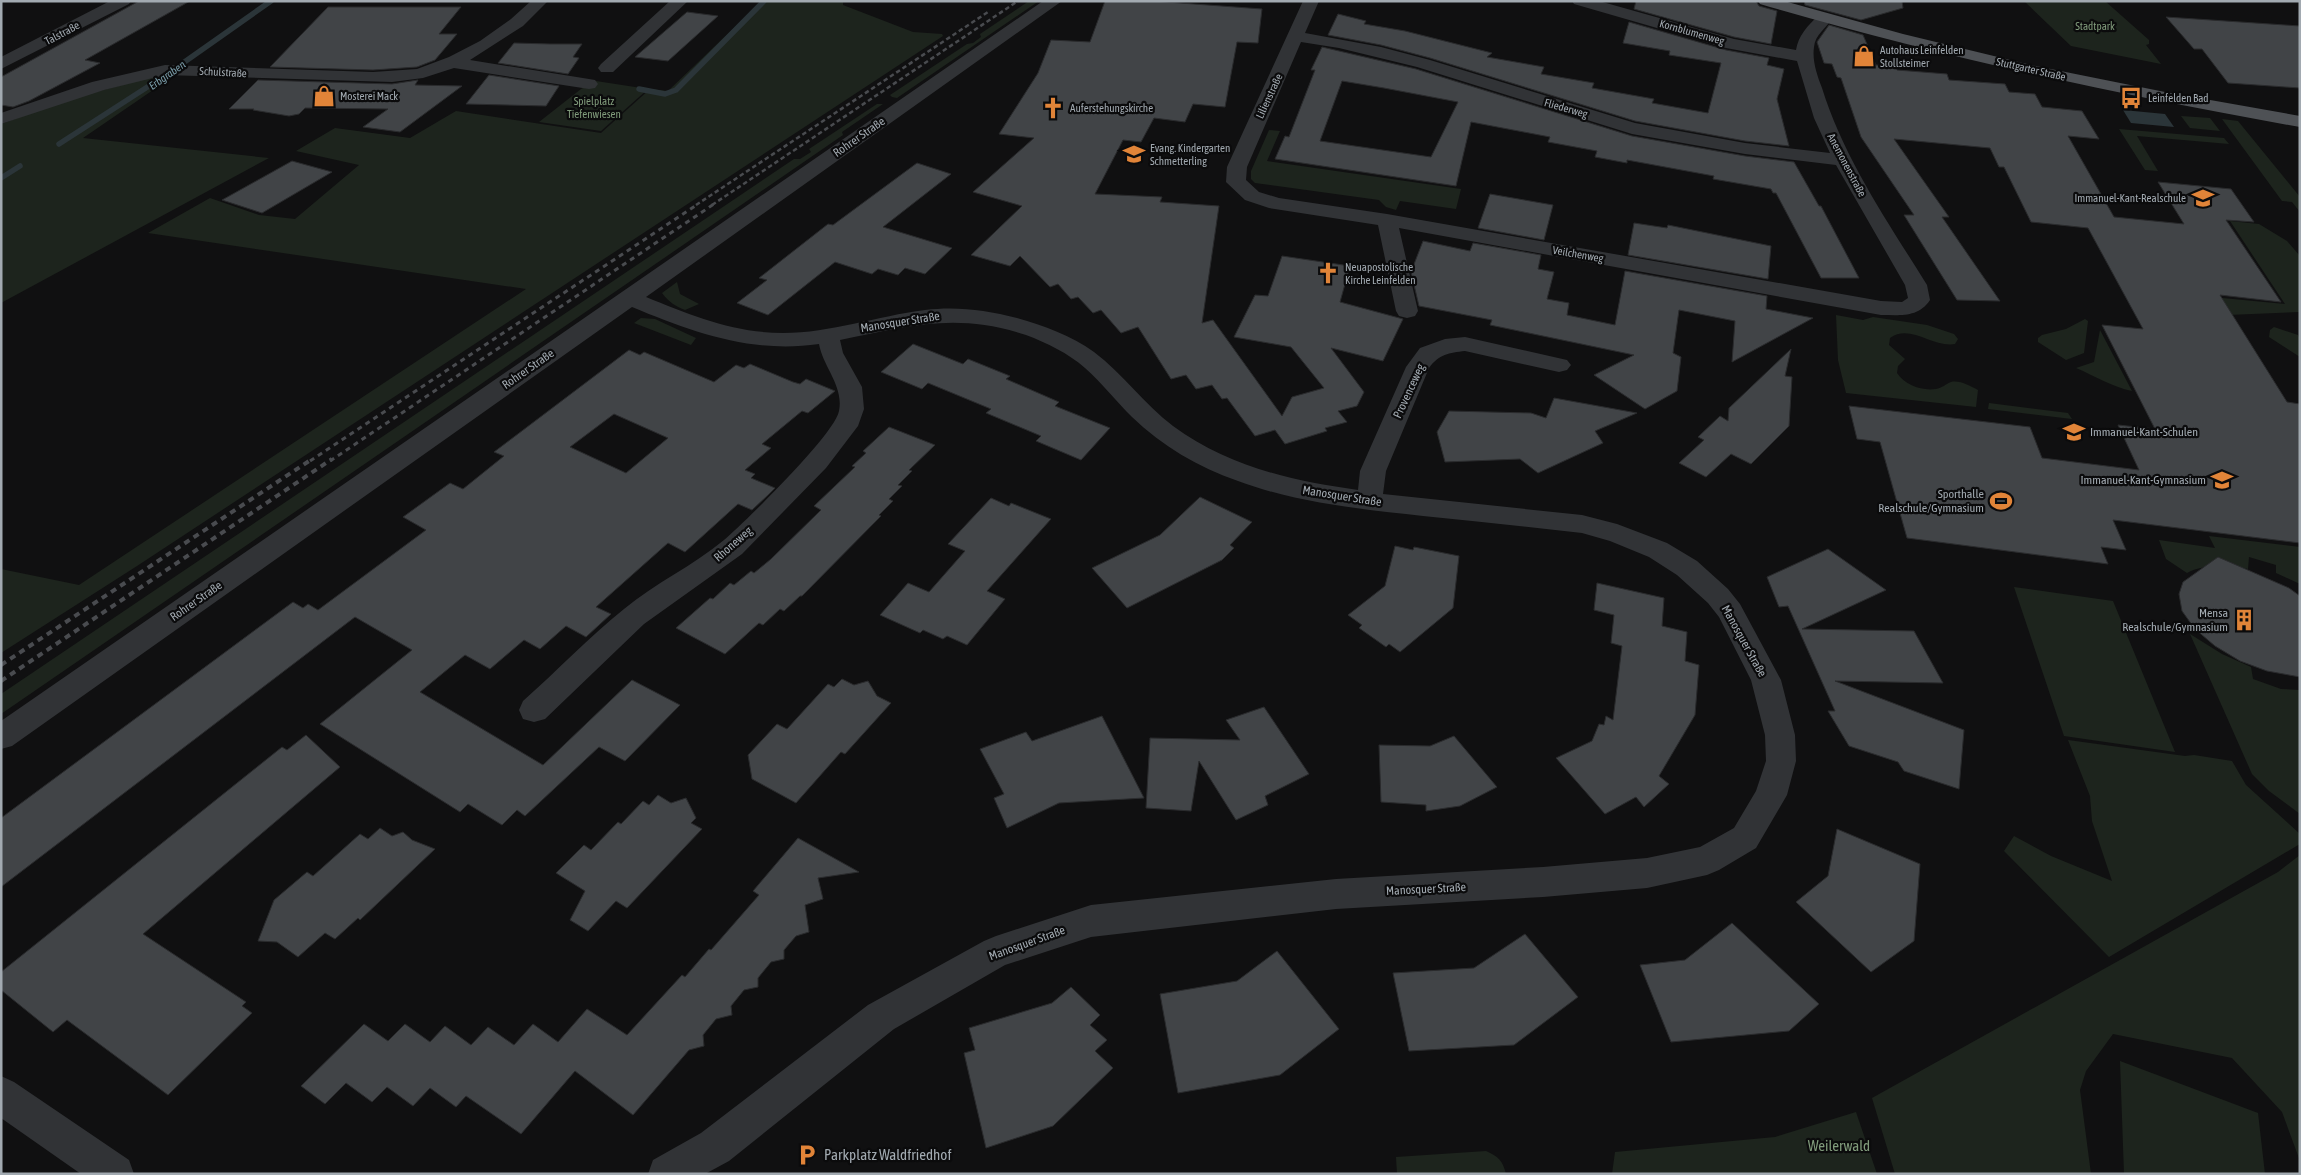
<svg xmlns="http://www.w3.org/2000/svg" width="2301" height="1175" viewBox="0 0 2301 1175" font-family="'Asap Condensed',sans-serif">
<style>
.green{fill:#1d241d}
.water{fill:#2b3539}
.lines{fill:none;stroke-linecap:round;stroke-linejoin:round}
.stream{stroke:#2b3539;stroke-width:5.5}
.building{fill:#414447;stroke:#2a2b2d;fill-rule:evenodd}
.minor{fill:#313336;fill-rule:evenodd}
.major{fill:#4e5155;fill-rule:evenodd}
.rail-far2{stroke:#494b4f;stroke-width:2.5;stroke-dasharray:4.5 3;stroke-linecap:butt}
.rail-far1{stroke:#494b4f;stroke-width:3;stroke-dasharray:5 4.5;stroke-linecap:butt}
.rail{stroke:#494b4f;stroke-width:4;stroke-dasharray:6 5;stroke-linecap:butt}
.labels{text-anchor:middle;stroke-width:4.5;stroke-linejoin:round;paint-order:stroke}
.far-park-label{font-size:11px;fill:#809b7b;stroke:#0b0b0c}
.far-street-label{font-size:11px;fill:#a2aab1;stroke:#0b0b0c}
.far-poi-label{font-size:11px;fill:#a2aab1;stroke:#0b0b0c;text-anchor:start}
.far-water-label{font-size:11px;font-style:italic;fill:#7b9eaa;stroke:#0b0b0c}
.street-label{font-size:12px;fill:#a2aab1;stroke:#0b0b0c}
.poi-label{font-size:12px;fill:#a2aab1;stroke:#0b0b0c;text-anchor:end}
.near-park-label{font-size:15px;fill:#809b7b;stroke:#0b0b0c}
.near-poi-label{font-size:15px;fill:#a2aab1;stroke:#0b0b0c;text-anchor:start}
</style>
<rect width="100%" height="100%" fill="#101011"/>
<path class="green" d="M762 1H843V5L913 32 942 34 943 36 137 566 1 653V569L79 585 526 289 148 233 210 198 259 215 295 219 359 165 296 151 335 128 410 138 456 111 601 133 650 89 668 91Z
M1029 1H1039L897 98 892 97 890 95 967 44 973 43 981 37 980 34Z
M2024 1H2105L2149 40V44L2146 45 2161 64 2071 46Z
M162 74 175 75 83 138 269 158 1 303V124L70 99Z
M596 81 648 89 601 131 539 122 581 89Z
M877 104H883L842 132 843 135 1 714V694L794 159H800L811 152 809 149Z
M2181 116 2210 118 2220 131 2190 128Z
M2222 119 2238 121 2300 197V212L2292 202 2282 201Z
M2119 129 2224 138 2229 144 2137 136 2158 171 2145 170Z
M1269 130 1280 131 1267 161 1461 189 1456 209 1400 201 1396 210 1386 207 1379 200 1255 183 1251 179V171Z
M2230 221 2259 224 2287 241 2300 256V312L2228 315 2191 295 2285 304Z
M677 282 680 294 699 304 685 310C675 306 669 302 662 293Z
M1836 315 1863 320 1873 317 1927 325 1954 334 1958 339 1955 344C1933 348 1910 323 1890 338L1889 345 1905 359 1898 366 1897 373C1905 385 1921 391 1936 389 1942 388 1946 384 1951 382 1960 380 1970 386 1978 390L1976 407 1846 393 1838 360Z
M641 318 655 319 696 338 691 345 634 323Z
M2085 319 2088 321 2084 353 2066 360 2038 342V338L2042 335 2066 329Z
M2274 327 2298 335 2300 339V357L2269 337 2270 330Z
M2100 330 2132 391C2112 387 2095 376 2076 368L2094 362Z
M1989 403 2068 413 2072 419 1988 409Z
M2209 536 2300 547V584L2276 573V565L2249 557 2248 569C2226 566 2207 563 2187 573L2166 559 2159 540 2215 548Z
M2014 587 2113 601 2175 752 2064 736Z
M2190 634 2222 654 2251 667 2253 679 2281 689 2300 690V814L2269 791 2252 774Z
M2068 740 2185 756 2194 755 2232 761 2246 785 2300 834V844L2109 957 2004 851 2014 836 2051 856 2112 881 2092 821 2090 796Z
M2300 855V1161L2282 1112 2232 1058 2113 1034 2086 1071 2080 1090 2091 1174H1895L1872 1098 2278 872Z
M2120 1061 2258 1113 2265 1174H2124Z
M1856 1112 1877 1174H1612L1615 1152 1775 1137Z
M1486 1151C1498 1156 1503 1161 1506 1174H1397L1396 1157Z"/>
<path class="water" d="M2123 110 2165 114 2174 127 2131 123Z"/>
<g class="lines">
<path class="stream" d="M639 89 665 94 676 90 764 1
M59 144 166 75 271 1
M1 178 20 166"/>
</g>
<path class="building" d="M139 1H190L85 60 100 63 29 101 13 107 1 105V77Z
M1105 1H1153L1262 9 1258 43 1237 42 1225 107 1193 104 1185 122 1154 118 1141 142 1123 140 1095 194 1162 197 1160 202 1219 206 1202 323 1213 320 1282 416 1292 397 1324 388 1291 347 1234 337 1255 295 1268 296 1282 256 1350 266 1340 302 1403 319 1383 361 1331 348 1364 392 1357 406 1338 411 1347 422 1325 428 1327 431 1285 444 1275 430 1255 436 1227 398 1222 399 1212 385 1196 389 1186 375 1171 379 1138 327 1121 333 1101 310 1093 313 1078 297 1071 299 1058 284 1050 287 1020 256 1010 266 971 255 1022 206 973 192 1034 138 999 134 1038 73 1051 40 1090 42Z
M1636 1H1756L1759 6 1777 11 1771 44 1734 37 1634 9Z
M1804 1H1902L1903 8 1861 20 1805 5Z
M328 7H461L439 34H457L435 60 417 67 373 70 270 67Z
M687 12 718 16 668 61 635 57Z
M1338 14 1366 21 1364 24 1405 31 1492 53 1487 57 1544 67 1541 74 1594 83 1592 88 1654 99 1652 103 1708 113 1721 63 1669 55 1670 51 1623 43 1629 22 1726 50 1769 58 1767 65 1784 69 1777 99 1789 146 1745 141 1635 121 1430 58 1381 45 1328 35Z
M2166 17 2300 26V88L2228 83 2202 49H2194Z
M1829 25 1863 35 1876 65 1896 67 1897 70 1947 74 1949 80 2005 84 2009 92 2035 94 2042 107 2082 111 2099 139 2068 136 2114 217 2184 224 2158 182 2231 189 2254 222 2226 220 2281 302 2220 295 2287 402 2300 404V543L2113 520 2126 550 2101 547 2108 564 1907 538 1880 442 1857 439 1849 406 2030 427 2042 458 2139 470 2118 425 2155 429 2102 325 2143 329 2088 228 2031 222 2004 167H1999L1990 148 1894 139 1949 217H1942L2000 301 1957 300 1904 215H1914L1861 137 1841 78 1837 77 1832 64 1824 63 1817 42Z
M514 43 550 44H582L573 57 579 58 568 74 498 63Z
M1322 47 1416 69 1632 136 1745 156 1794 162 1819 206H1821L1859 278H1821L1776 193H1773L1771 189 1713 179 1714 176 1627 160V163L1595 157 1597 151 1548 142 1550 137 1471 122 1456 186 1275 159 1285 136 1289 137 1315 70H1311ZM1342 81 1384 88 1458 102 1431 157 1320 141Z
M489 75 559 86 546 106 466 104Z
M258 80 392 84 418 80 415 85 462 86 400 132 363 127 388 109 305 108 299 114 289 116 253 110 254 109H229Z
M292 161 332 172 262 213 222 200Z
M917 163 951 174 883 227 952 248 925 274 905 268 898 275 878 269 872 274 835 262 768 315 737 303 767 280 759 278 828 224 833 225Z
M1490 194 1553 205 1544 240 1478 228Z
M1634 223 1667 228 1668 225 1771 246 1768 279 1628 255Z
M1423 241 1470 251 1473 243 1541 255 1538 269 1554 272 1547 299 1569 303 1567 315 1615 325 1625 271 1767 296 1766 309 1813 318 1732 362 1735 321 1679 310 1673 353 1681 357 1677 391 1645 409 1594 375 1634 355 1490 325 1492 320 1419 306 1411 272Z
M913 344 963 364 968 359 1010 376 1006 379 1059 402 1055 406 1110 428 1081 460 1036 441 1041 436 986 413 991 409 928 383 922 389 881 372Z
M1791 349 1785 376 1792 377 1789 426 1751 464 1731 454 1706 477 1679 463 1704 440 1698 437 1720 416 1728 421 1729 408Z
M629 350 640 355 644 352 714 382 736 365 744 368 750 364 793 382 800 384 806 379 835 391 808 413 802 411 762 444 771 448 745 470 755 474 751 478 775 488 767 496 752 510 738 504 685 552 668 543 596 607 611 614 586 637 566 626 540 649 524 640 490 669 465 655 420 692 543 765 632 680 680 705 625 761 599 747 525 816 517 810 502 825 468 804 460 812 320 724 412 650 355 617 1 887V818L293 602 303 608 308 604 318 610 426 530 403 517 450 483 463 489 504 456 494 452ZM614 414 668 438 626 473 570 447Z
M1554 398 1637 413 1595 431 1603 443 1538 473 1520 459 1445 462 1437 432 1449 411 1531 413 1546 418Z
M889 427 935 445 909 470 912 471 898 485 902 486 889 499 893 501 879 515 881 516 802 596H800L784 611 780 609 763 625 759 623 725 654 676 628 710 598 713 599 730 583 734 585 751 571 754 573 771 559 821 510 814 506 855 467 852 466 866 453 863 451Z
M1200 497 1252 522 1230 545 1234 548 1222 560 1127 608 1092 568 1160 535Z
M991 498 1009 506 1011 503 1051 519 987 591 1005 599 967 645 947 636 943 639 923 630 920 633 880 615 908 583 929 592 965 551 948 544Z
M1395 546 1413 550 1414 547 1459 556 1453 608 1400 652 1389 644 1386 647 1359 628 1362 625 1348 615 1385 586Z
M1828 549 1886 590 1802 629 1914 631 1943 683 1835 681 1964 730 1959 789 1904 771 1898 762 1849 746 1828 711H1835L1788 606 1779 607 1767 577Z
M2218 557 2289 588 2300 596V677L2267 671 2240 661 2215 646 2195 629 2182 611 2179 594 2183 582Z
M1597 583 1664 598 1662 626 1687 632 1685 661 1699 665 1695 715 1659 776 1669 784 1644 807 1636 797 1605 814 1556 758 1592 741 1599 724 1604 725 1606 716 1613 720 1622 646 1611 643 1614 615 1594 610Z
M842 679 854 685 868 681 877 696 891 703 845 754 841 752 796 803 752 779 748 755 777 724 787 729 828 684 834 687Z
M1264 707 1309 774 1265 796 1268 805 1236 820 1199 761 1191 811 1146 808 1150 738 1240 740 1226 720Z
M1102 716 1144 798 1059 803 1007 828 994 798 1004 794 980 749 1026 732 1032 741Z
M306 735 340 767 143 934 246 1002 242 1006 252 1013 168 1095 67 1020 53 1032 1 990V972L282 747 287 750Z
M1454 736 1497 787 1460 806 1426 811V805L1381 802 1379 745 1430 746Z
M658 795 671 803 686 798 696 818 691 823 702 829 627 908 616 901 588 931 570 920 585 891 556 873 584 845 591 850 618 822 621 824 643 801 649 805Z
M380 828 392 836 403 832 412 840 435 849 360 920 358 918 335 939 325 933 298 957 277 942 258 941 274 900 307 872 313 876 360 834 368 839Z
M1837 829 1920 864 1914 941 1871 972 1796 902 1828 876Z
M798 838 859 872 818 878 823 899 805 905 809 932 796 936 784 950V959L771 962 758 978V987L744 990 731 1006 732 1015 716 1019 703 1035 704 1046 689 1050 633 1115 575 1071 521 1134 466 1096 456 1107 430 1088 413 1106 387 1087 372 1102 346 1083 325 1104 301 1086 364 1024 388 1041 405 1024 430 1042 445 1026 471 1045 488 1027 514 1045 533 1024 558 1042 587 1009 627 1035 682 975 685 977 709 949 711 950 759 895 753 891Z
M1732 923 1819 1004 1789 1031 1671 1042 1640 965 1685 960Z
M1525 934 1578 997 1514 1045 1409 1051 1393 973 1474 968Z
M1277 951 1339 1029 1280 1075 1178 1093 1160 994 1237 981Z
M1071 987 1100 1015 1090 1025 1107 1040 1095 1051 1113 1068 1053 1126 986 1148 964 1053 975 1050 969 1028 1052 1003Z"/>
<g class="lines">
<path class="minor" d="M110 1H131L129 4 1 69V57Z
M531 1H548L523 26 470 60 589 79 595 80 598 84 595 88 589 89 454 68 423 78 392 82 165 75 104 90 1 124V113L92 82 165 65 373 72 417 69 449 57 480 41 511 19Z
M670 1H688L613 72H601L598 68 601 64Z
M1043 1H1062L646 297C690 315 734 333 783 333 831 333 877 316 925 310 956 306 986 310 1017 318 1044 326 1071 335 1094 352 1123 374 1144 404 1173 426 1227 466 1292 481 1358 490L1360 471 1406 367 1420 348 1445 339 1465 337 1567 360 1571 365 1567 370 1559 372 1465 351C1449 353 1439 354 1429 368L1386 471 1383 494 1582 515 1617 524 1667 543 1697 561 1728 589 1740 604 1781 680 1795 735 1796 761 1787 795 1756 848 1719 870 1707 875 1647 888 1543 897 1336 909 1091 937 1005 965 894 1029 729 1161 705 1174H648L653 1160 701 1133 868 1005 984 941 996 936 1091 905 1336 879 1543 867 1647 858 1700 847 1734 828 1756 791 1766 761 1765 735 1751 680 1719 617 1708 603 1677 575 1649 557 1610 541 1582 533C1529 527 1476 521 1423 516 1360 509 1297 503 1238 481 1198 467 1162 446 1132 417 1116 401 1102 383 1085 368 1068 353 1047 343 1026 335 957 312 908 326 840 340L843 353 862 387 864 409 858 426 826 468 742 554 644 624 545 719 534 722 523 719 519 710 523 701C557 671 589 637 624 609 655 583 693 566 724 540 745 522 835 434 839 411 844 386 823 367 819 344 752 354 692 332 632 307L12 746 1 749V721Z
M1303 1H1319L1305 33 1381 47 1430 60 1635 123 1745 143 1830 153 1814 118 1797 61 1726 48 1574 4 1572 1H1599L1734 39 1796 50C1798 36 1808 25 1818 16H1830L1832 19C1826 28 1815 35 1814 47 1812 61 1817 75 1822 88 1844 159 1888 222 1927 285L1930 300C1918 318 1900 315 1881 315L1399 228 1418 311 1415 316 1407 318 1399 316 1396 311 1378 225 1269 208 1245 200 1226 182 1227 167ZM1301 42 1339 48 1417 67 1632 134 1745 154 1836 165 1905 285 1908 298 1902 302 1881 301 1387 214 1279 198 1259 192 1246 180 1247 167Z
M1 1076 14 1082 129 1160 134 1174H81L1 1118Z"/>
<path class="major" d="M1758 1H1784L1903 34 2031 65 2165 92 2300 116V127C2118 95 1938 56 1760 4Z"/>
<path class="rail-far2" d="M696 205 988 12
M712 205 1018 1"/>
<path class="rail-far1" d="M310 461 698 204
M330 461 714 204"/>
<path class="rail" d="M1 665 312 459
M1 681 332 459"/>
</g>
<defs>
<g id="shop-bare" transform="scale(1.725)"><path d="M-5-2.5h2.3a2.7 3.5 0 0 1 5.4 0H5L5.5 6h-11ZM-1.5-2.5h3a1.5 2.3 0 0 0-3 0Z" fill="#e18438" stroke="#0b0b0c" stroke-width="2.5" paint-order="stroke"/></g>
<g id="bus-bare" transform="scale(1.725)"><path d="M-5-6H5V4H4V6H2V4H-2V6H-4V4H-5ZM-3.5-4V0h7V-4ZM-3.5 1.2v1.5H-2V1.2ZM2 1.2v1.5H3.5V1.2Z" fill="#e18438" stroke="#0b0b0c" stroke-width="2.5" paint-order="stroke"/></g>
<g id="church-bare" transform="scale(1.725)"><path d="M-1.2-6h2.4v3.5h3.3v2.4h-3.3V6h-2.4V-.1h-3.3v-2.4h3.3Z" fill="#e18438" stroke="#0b0b0c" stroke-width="2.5" paint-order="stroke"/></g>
<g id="school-bare" transform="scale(1.725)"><path d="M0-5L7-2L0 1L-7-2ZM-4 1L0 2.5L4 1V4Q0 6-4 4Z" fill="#e18438" stroke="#0b0b0c" stroke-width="2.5" paint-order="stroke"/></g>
<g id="stadium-bare" transform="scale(1.725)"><path d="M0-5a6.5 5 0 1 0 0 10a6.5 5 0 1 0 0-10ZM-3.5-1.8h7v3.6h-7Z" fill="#e18438" stroke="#0b0b0c" stroke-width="2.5" paint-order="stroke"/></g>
<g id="building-bare" transform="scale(1.725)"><path d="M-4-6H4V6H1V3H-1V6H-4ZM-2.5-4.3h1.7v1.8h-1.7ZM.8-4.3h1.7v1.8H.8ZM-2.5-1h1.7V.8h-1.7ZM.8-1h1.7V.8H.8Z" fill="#e18438" stroke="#0b0b0c" stroke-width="2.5" paint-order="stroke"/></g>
<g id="parking-bare" transform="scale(1.725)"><path d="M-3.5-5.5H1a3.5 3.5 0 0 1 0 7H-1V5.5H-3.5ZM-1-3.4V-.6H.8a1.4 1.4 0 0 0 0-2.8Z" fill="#e18438" stroke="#0b0b0c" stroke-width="2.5" paint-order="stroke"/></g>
</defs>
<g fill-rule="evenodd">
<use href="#shop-bare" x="1864" y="56"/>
<use href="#shop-bare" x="324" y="96"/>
<use href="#bus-bare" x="2131" y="98"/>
<use href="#church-bare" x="1053" y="108"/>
<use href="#school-bare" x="1134" y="154"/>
<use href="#school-bare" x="2203" y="198"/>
<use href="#church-bare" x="1328" y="273"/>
<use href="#school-bare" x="2074" y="432"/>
<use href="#school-bare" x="2222" y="480"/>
<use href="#stadium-bare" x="2001" y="501"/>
<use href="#building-bare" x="2244" y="620"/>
<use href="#parking-bare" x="807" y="1155"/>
</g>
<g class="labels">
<g class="far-park-label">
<text x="2095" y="30">Stadtpark</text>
<text x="594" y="105">Spielplatz<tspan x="594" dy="13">Tiefenwiesen</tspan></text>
</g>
<g class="far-street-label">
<text transform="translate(1692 32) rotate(16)" y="4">Kornblumenweg</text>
<text transform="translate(62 33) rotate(-28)" y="4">Talstraße</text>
<text transform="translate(2031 69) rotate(13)" y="4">Stuttgarter Straße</text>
<text transform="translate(223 72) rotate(3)" y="4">Schulstraße</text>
<text transform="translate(1269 96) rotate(-65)" y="4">Lilienstraße</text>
<text transform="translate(1566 108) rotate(16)" y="4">Fliederweg</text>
<text transform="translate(1847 165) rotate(62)" y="4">Anemonenstraße</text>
<text transform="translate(1578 254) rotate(10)" y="4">Veilchenweg</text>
</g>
<g class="far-poi-label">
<text x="1880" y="54">Autohaus Leinfelden<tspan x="1880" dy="13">Stollsteimer</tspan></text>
<text x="340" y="100">Mosterei Mack</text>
<text x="2148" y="102">Leinfelden Bad</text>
<text x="1070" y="112">Auferstehungskirche</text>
<text x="1150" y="152">Evang. Kindergarten<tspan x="1150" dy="13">Schmetterling</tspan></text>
<text x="2186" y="202" text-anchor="end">Immanuel-Kant-Realschule</text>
<text x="1345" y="271">Neuapostolische<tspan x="1345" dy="13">Kirche Leinfelden</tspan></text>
</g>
<g class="far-water-label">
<text transform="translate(167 75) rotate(-35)" y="4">Erbgraben</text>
</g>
<g class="street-label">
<text transform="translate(859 137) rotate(-35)" y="4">Rohrer Straße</text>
<text transform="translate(900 322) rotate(-9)" y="4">Manosquer Straße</text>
<text transform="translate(528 369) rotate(-35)" y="4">Rohrer Straße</text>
<text transform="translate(1409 391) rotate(-65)" y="4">Provenceweg</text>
<text transform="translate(1342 496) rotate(9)" y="4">Manosquer Straße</text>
<text transform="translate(733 544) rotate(-41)" y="4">Rhoneweg</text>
<text transform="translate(196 601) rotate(-35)" y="4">Rohrer Straße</text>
<text transform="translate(1744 641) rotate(61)" y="4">Manosquer Straße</text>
<text transform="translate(1426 889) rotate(-3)" y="4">Manosquer Straße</text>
<text transform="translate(1027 943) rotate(-20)" y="4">Manosquer Straße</text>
</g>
<g class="poi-label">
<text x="2090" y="436" text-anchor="start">Immanuel-Kant-Schulen</text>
<text x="2206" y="484">Immanuel-Kant-Gymnasium</text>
<text x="1984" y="498">Sporthalle<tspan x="1984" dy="14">Realschule/Gymnasium</tspan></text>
<text x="2228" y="617">Mensa<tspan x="2228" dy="14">Realschule/Gymnasium</tspan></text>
</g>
<g class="near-park-label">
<text x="1839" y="1151">Weilerwald</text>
</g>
<g class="near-poi-label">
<text x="824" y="1160">Parkplatz Waldfriedhof</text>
</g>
</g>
<rect width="2301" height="1175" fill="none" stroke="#a2aab1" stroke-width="5"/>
</svg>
